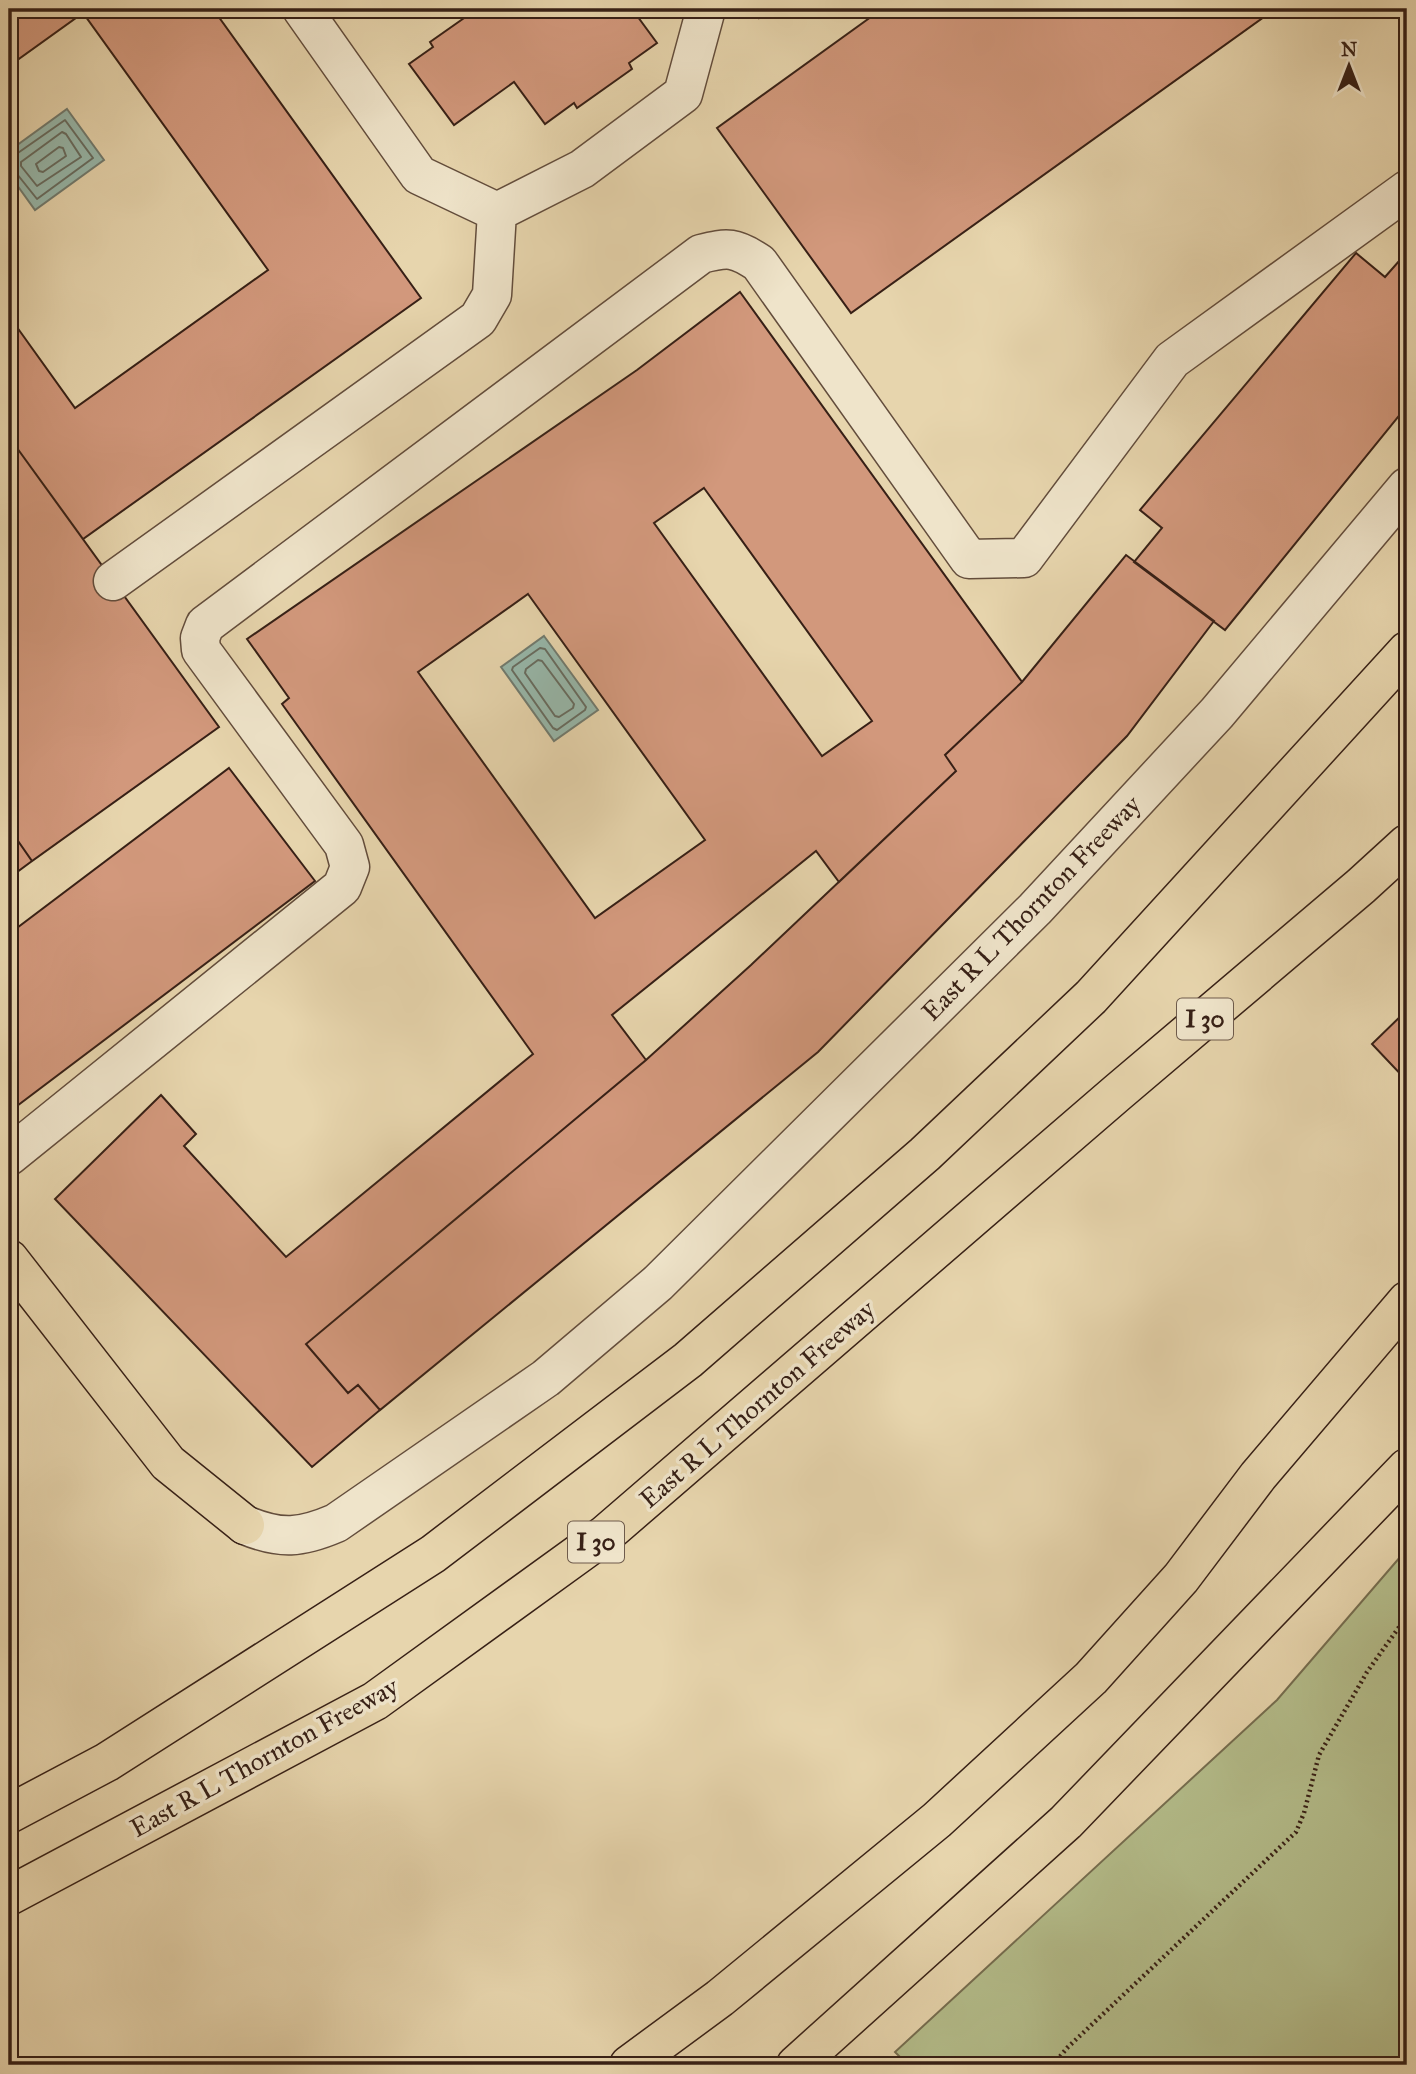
<svg xmlns="http://www.w3.org/2000/svg" width="1416" height="2074" viewBox="0 0 1416 2074" font-family="'IM FELL Great Primer',serif">
<style>
.green{fill:#b4bd8b;stroke:#766e50;stroke-width:2}
.water{fill:#97b8ab;stroke:#717b6f;stroke-width:2}
.lines{fill:none;stroke-linecap:round;stroke-linejoin:round}
.shore{stroke:#676c60;stroke-width:2}
.building{fill:#d2987c;stroke:#372016;stroke-width:2;fill-rule:evenodd}
.minor-casing{stroke:#634d3c;stroke-width:41}
.major-casing{stroke:#372016;stroke-width:41}
.highway-casing{stroke:#372016;stroke-width:41}
.path{stroke:#372016;stroke-width:4.5;stroke-dasharray:2 3.5;stroke-linecap:butt}
.minor{stroke:#efe4ca;stroke-width:38}
.major{stroke:#e7d5ad;stroke-width:38}
.highway{stroke:#e7d5ad;stroke-width:38}
.labels{text-anchor:middle;stroke-width:7;stroke-linejoin:round;paint-order:stroke}
.shield{fill:#efe4ca;stroke:#6e5b4c;stroke-width:2}
.shield-label{font-size:24px;font-weight:bold;fill:#372016}
.street-label{font-size:26px;fill:#372016;stroke:#efe4ca}
</style>
<rect width="100%" height="100%" fill="#e7d5ad"/>
<filter id="stains"><feTurbulence type="fractalNoise" baseFrequency=".00286" numOctaves="4"/><feColorMatrix values="0 0 0 0 .2 0 0 0 0 .09 0 0 0 0 .02 0 0 0 .5 -.17"/></filter>
<radialGradient id="worn" r=".72"><stop offset=".6" stop-color="#630" stop-opacity="0"/><stop offset="1" stop-color="#630" stop-opacity=".3"/></radialGradient>
<path class="green" d="M1407 1549V2065H908L895 2052 1277 1700Z"/>
<path class="water" d="M67 109 104 160 35 210 9 174V151Z
M544 636 598 710 554 741 501 667Z"/>
<g class="lines">
<path class="shore" d="M62 132 66 134 81 157 37 186 21 166V162Z
M59 147 63 148 66 156 43 172 39 171 36 164Z
M9 156 15 155 65 120 93 158 37 199 17 174 9 171
M540 648 545 649 586 707 585 710 557 730 553 728 512 670 513 667Z
M538 660 542 661 574 704 573 708 559 717 555 716 525 673 526 669Z"/>
</g>
<path class="building" d="M9 9H213L421 298 83 539 9 437V316L75 408 268 270 83 13 9 66Z
M477 9H632L657 43 629 63 632 69 577 108 574 103 545 124 514 82 454 125 409 64 433 47 430 42Z
M753 9H771L759 18Z
M882 9H1275L851 313 717 128Z
M1407 252V406L1225 630 1134 562 1162 528 1140 510 1356 253 1385 277Z
M740 292 1022 682 945 755 956 771 839 882 816 851 612 1015 646 1060 306 1344 348 1393 358 1385 380 1410 312 1467 55 1199 161 1095 196 1134 184 1146 286 1257 533 1054 282 704 289 698 247 639 637 370ZM704 488 872 721 822 756 654 523ZM528 594 705 840 595 918 418 672Z
M9 437 219 727 32 861 9 828Z
M1126 555 1214 621 1127 736 818 1052 380 1410 358 1385 348 1393 306 1344 646 1060 751 965 956 771 945 755 1022 682Z
M229 768 315 881 9 1112V934Z
M9 828 32 861 9 878Z
M1407 1010V1081L1372 1044Z"/>
<g class="lines">
<g class="minor-casing">
<path id="minor" d="M302 9 419 175 497 212
M497 212 582 169 683 94 706 9
M113 581 478 319 492 295 497 212
M9 1156 342 887 350 867 344 845 201 650 200 638 205 625 701 254C728 247 735 247 759 263L969 559 1024 558 1172 360 1407 190
M245 1525C281 1540 301 1538 336 1523L546 1378 658 1283 1035 909 1217 713 1407 487"/>
</g>
<g class="major-casing">
<path id="major" d="M9 1259 168 1463 245 1525"/>
</g>
<g class="highway-casing">
<path id="highway" d="M9 1814 107 1762 433 1554 688 1360 925 1154 1091 997 1407 651
M9 1896 375 1701 606 1534 1117 1093 1361 886 1407 844
M629 2065 720 1998 937 1820 1091 1678 1181 1578 1258 1476 1407 1301
M796 2065 1066 1822 1407 1468"/>
</g>
<path class="path" d="M1053 2065 1067 2048 1296 1832 1304 1813 1319 1755 1367 1672 1407 1616"/>
<use href="#minor" class="minor"/>
<use href="#major" class="major"/>
<use href="#highway" class="highway"/>
</g>
<g class="labels">
<g class="shield">
<rect x="1177" y="998.5" width="56" height="41" rx="5"/>
<rect x="568" y="1521.5" width="56" height="41" rx="5"/>
</g>
<g class="shield-label">
<text x="1205" y="1027">I 30</text>
<text x="596" y="1550">I 30</text>
</g>
<g class="street-label">
<text transform="translate(1031 908) rotate(-46)" y="9">East R L Thornton Freeway</text>
<text transform="translate(757 1404) rotate(-41)" y="9">East R L Thornton Freeway</text>
<text transform="translate(264 1757) rotate(-29)" y="9">East R L Thornton Freeway</text>
</g>
</g>
<rect width="1416" height="2074" fill="none" stroke="#e7d5ad" stroke-width="35"/>
<rect x="10" y="10" width="1395" height="2053" fill="none" stroke="#372016" stroke-width="3.5"/>
<rect x="18" y="18" width="1381" height="2039" fill="none" stroke="#372016" stroke-width="2"/>
<g transform="translate(1349 66)" stroke="#efe4ca" stroke-width="5" paint-order="stroke">
<path d="M0-5L12 26L0 18L-12 26Z" fill="#372016"/>
<text y="-10" font-size="19" font-weight="bold" text-anchor="middle" fill="#372016">N</text>
</g>
<rect width="100%" height="100%" filter="url(#stains)"/>
<rect width="100%" height="100%" fill="url(#worn)"/>
</svg>
